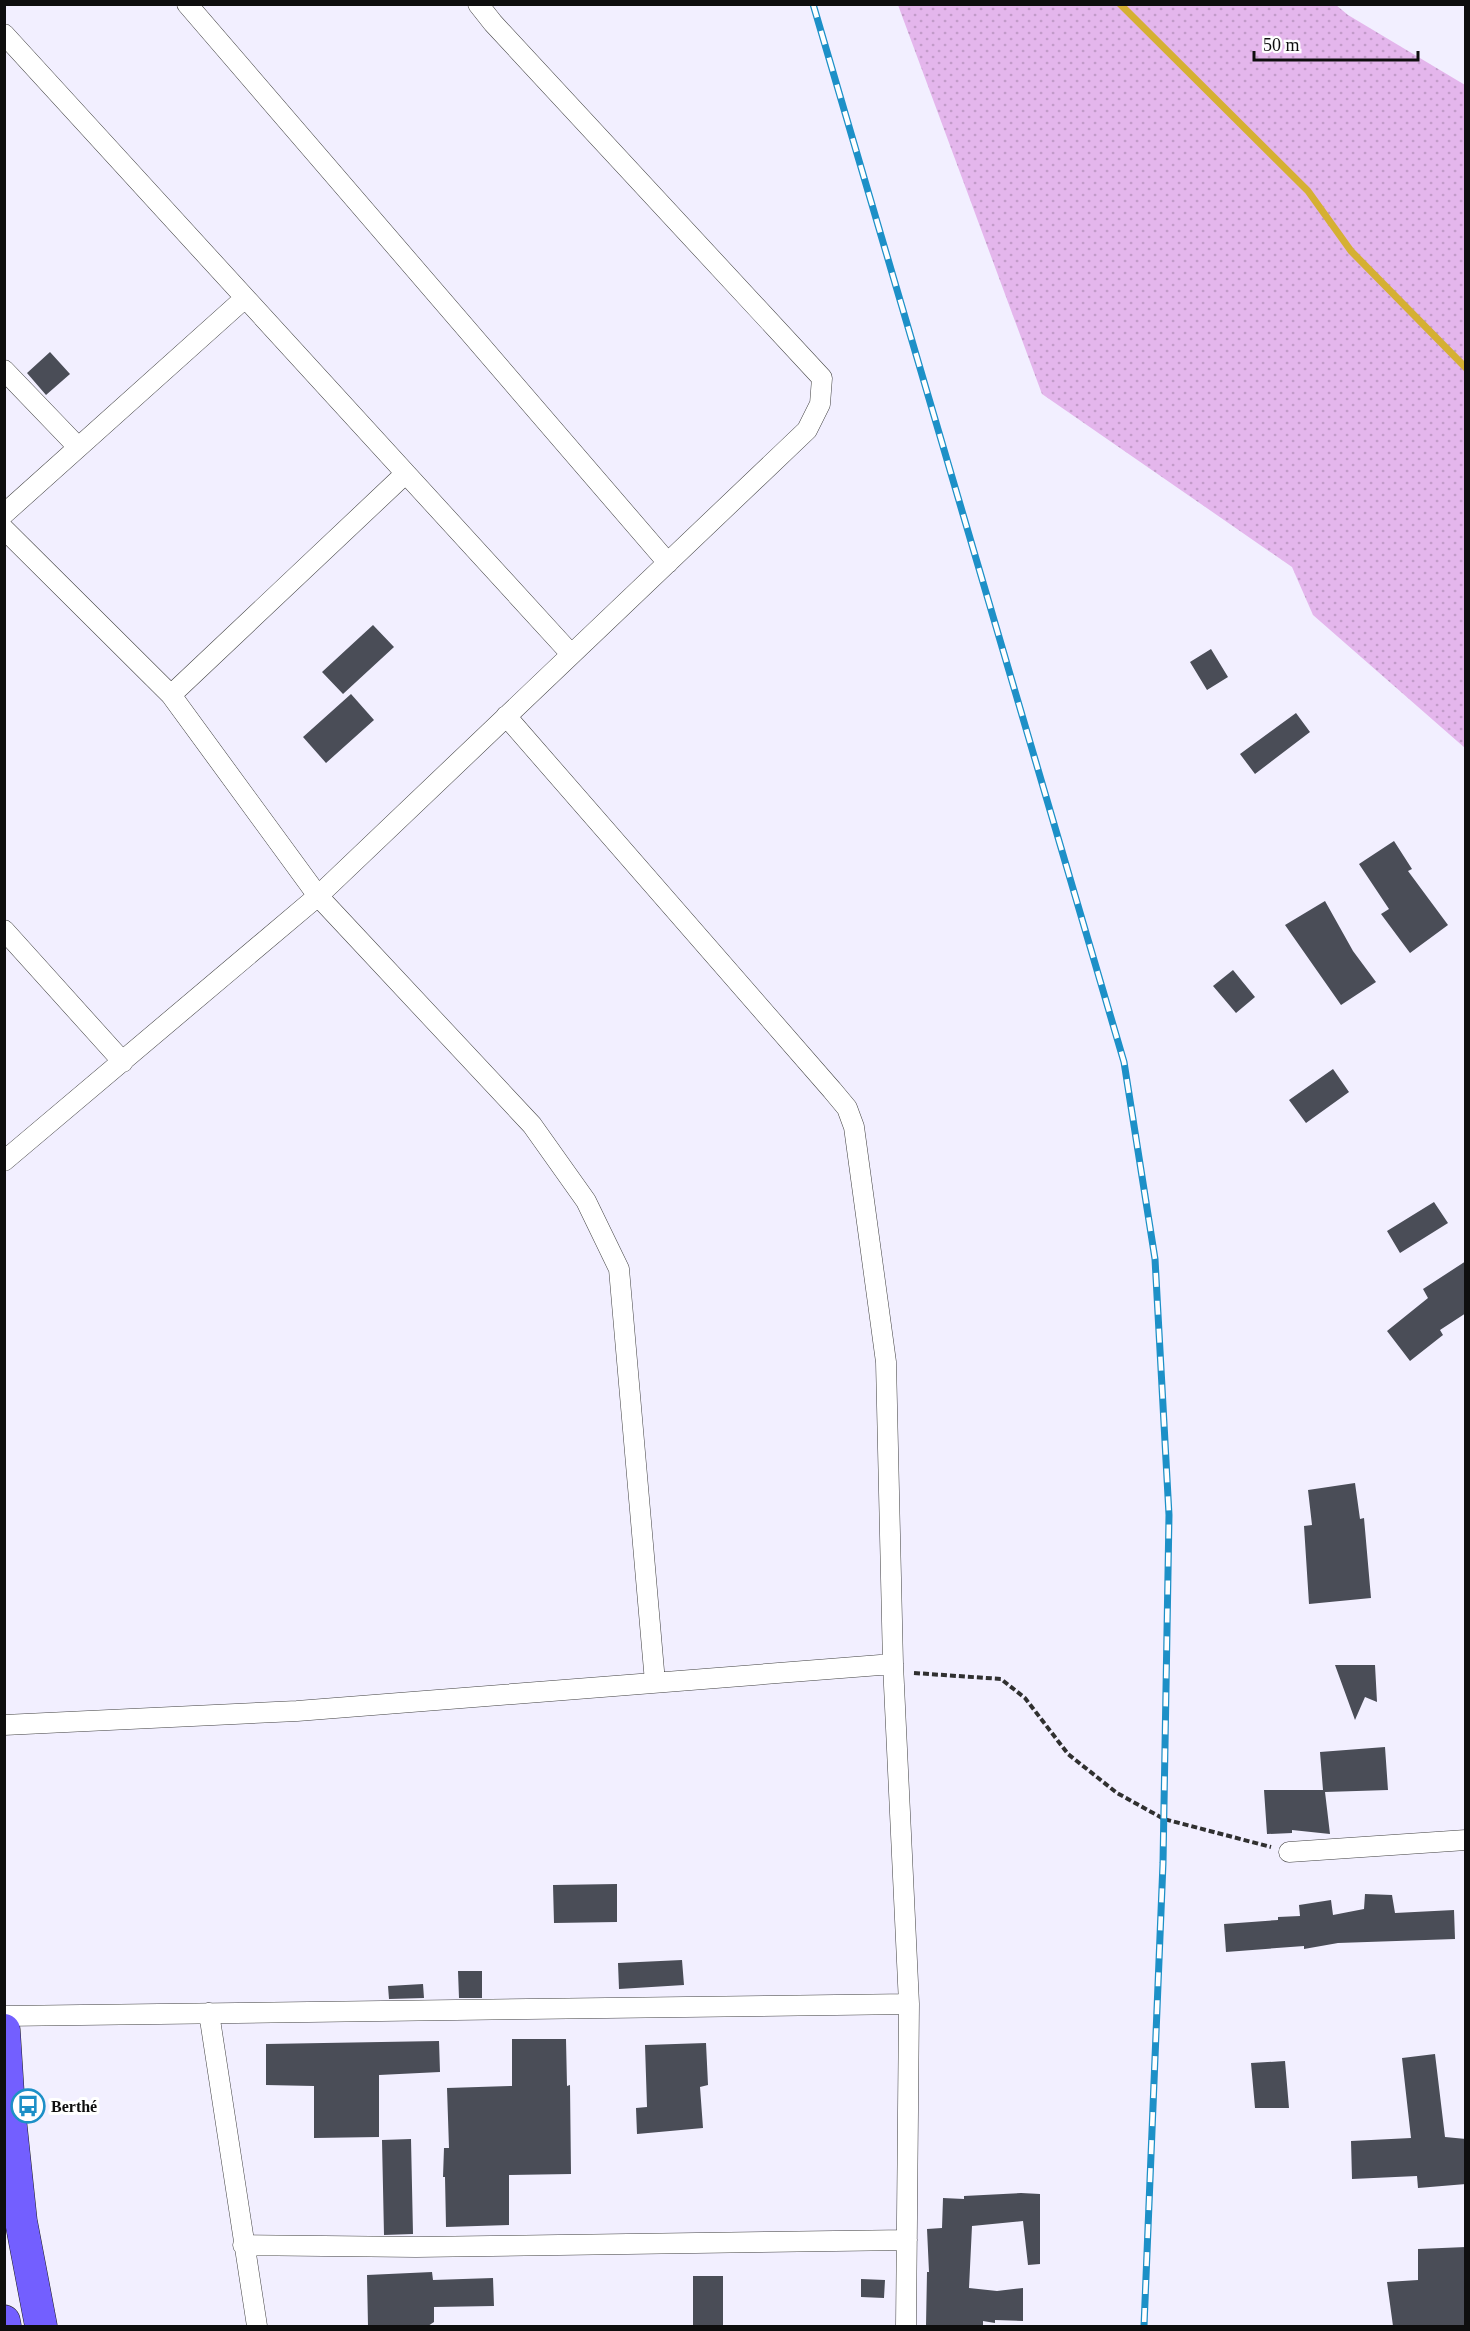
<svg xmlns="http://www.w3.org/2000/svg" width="1470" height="2331" viewBox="0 0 1470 2331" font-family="Georgia,serif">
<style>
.grass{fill:url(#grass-dots)}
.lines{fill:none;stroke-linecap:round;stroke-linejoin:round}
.stream{stroke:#d5b033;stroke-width:7}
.building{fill:#4a4d57}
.minor-casing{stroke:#414141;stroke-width:21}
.primary-casing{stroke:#1f1f1f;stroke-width:33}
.path{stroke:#303030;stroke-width:4;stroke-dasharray:6 3;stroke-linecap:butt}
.minor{stroke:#fff;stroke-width:20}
.primary{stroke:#735fff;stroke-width:32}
.rail-casing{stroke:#1d90c7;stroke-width:7}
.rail{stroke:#fff;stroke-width:4.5;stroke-dasharray:14;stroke-linecap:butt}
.labels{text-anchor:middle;stroke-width:6;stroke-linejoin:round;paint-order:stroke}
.poi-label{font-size:16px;font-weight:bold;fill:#0e0e0e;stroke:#fff;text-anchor:start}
</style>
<defs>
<pattern id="grass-dots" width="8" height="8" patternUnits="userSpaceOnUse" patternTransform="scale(1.5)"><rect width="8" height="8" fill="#e4b6ec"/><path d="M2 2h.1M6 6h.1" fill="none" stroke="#c29bc9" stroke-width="1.8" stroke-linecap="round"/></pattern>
</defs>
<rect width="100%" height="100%" fill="#f2efff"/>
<path class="grass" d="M898 5H1336L1348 15 1465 85V748L1313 615 1292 567 1042 394Z"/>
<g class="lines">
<path class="stream" d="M1120 4 1308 191 1351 251 1466 368"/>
</g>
<path class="building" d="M50 352 70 374 46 395 27 373Z
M373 625 394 647 343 694 322 672Z
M1211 649 1228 677 1207 690 1190 662Z
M351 694 374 720 326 763 303 737Z
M1296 713 1310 732 1255 774 1240 754Z
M1394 841 1412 869 1408 871 1448 925 1410 953 1381 914 1389 909 1359 864Z
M1325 901 1353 951 1376 982 1341 1005 1285 925Z
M1233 970 1255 997 1236 1013 1213 986Z
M1333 1069 1349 1092 1306 1123 1289 1100Z
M1434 1202 1448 1223 1400 1253 1387 1231Z
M1466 1261V1313L1440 1330 1443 1335 1410 1361 1387 1331 1428 1298 1423 1289Z
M1355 1483 1360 1519 1364 1518 1371 1598 1309 1604 1304 1526 1312 1525 1308 1490Z
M1335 1665H1375L1377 1702 1365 1697 1355 1720Z
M1385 1747 1388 1790 1325 1792 1330 1834 1292 1830V1833L1267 1834 1264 1790H1323L1320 1752Z
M617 1884V1922L554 1923 553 1885Z
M1365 1894 1392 1895 1395 1913 1454 1910 1455 1939 1338 1943 1304 1949V1946L1226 1952 1224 1924 1278 1920V1917L1300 1916 1299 1905 1331 1900 1333 1915 1364 1909Z
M682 1960 684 1985 619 1989 618 1963Z
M458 1971H482V1998H459Z
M423 1984 424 1998 389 1999 388 1986Z
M512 2039H566L567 2086 570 2085 571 2174 509 2175V2225L446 2227 445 2177H443L444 2148H449L447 2088 512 2086Z
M439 2041 440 2072 379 2075V2137L314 2138V2086L266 2085V2044Z
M706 2043 708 2085 700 2087 703 2128 637 2134 636 2108 647 2107 645 2045Z
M1435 2054 1445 2137 1466 2139V2184L1418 2188 1417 2176 1352 2179 1351 2141 1411 2138 1402 2058Z
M1285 2061 1289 2108H1255L1251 2063Z
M411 2139 413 2234 384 2235 382 2140Z
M1021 2193 1040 2194V2264L1028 2265 1023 2221 972 2226 969 2288 997 2291 1023 2288V2321L995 2320V2323L983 2321V2326H926L927 2272H929L927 2229 942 2228 943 2198 964 2199V2196Z
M1466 2247V2326H1393L1387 2282 1418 2280V2249Z
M432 2272 433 2280 493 2278 494 2306 434 2307V2322L428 2326H368L367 2275Z
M693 2276H723V2326H693Z
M861 2279 885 2280 884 2298 861 2297Z"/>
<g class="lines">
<g class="minor-casing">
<path id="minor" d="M187 4 668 563
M4 34 571 654
M4 370 78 447
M4 514 245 298
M4 529 171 695 318 896 532 1125 586 1201 619 1269 655 1682
M171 695 405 474
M506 716 832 1090 847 1108 854 1127 886 1362 893 1664 909 2004 906 2326
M4 930 123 1062
M4 1161 318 896 807 430 820 404 822 378 493 23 478 4
M4 1725 297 1711 893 1664
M1289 1852 1466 1840
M209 2013 257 2326
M4 2016 909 2004
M243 2245 416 2247 907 2240"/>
</g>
<g class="primary-casing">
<path id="primary" d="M4 2030 9 2108 21 2221 41 2326
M4 2321 5 2326"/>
</g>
<path class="path" d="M914 1673 1001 1679 1025 1698 1068 1754 1117 1793 1164 1819 1271 1847"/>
<use href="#minor" class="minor"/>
<use href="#primary" class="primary"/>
<g class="rail-casing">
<path id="rail" d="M813 4 1124 1062 1155 1259 1169 1515 1163 1863 1144 2326"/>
</g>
<use href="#rail" class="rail"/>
</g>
<defs>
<g id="bus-ring" transform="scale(1.725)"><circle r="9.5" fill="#fff" stroke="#1d90c7" stroke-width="1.5"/><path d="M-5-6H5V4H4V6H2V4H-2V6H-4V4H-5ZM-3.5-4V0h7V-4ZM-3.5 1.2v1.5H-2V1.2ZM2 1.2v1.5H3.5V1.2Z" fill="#1d90c7"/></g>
</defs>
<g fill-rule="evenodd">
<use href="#bus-ring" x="28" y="2106"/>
</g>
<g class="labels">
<g class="poi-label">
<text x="51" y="2112">Berthé</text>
</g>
</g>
<rect width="1470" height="2331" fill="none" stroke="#0e0e0e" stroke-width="12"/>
<path d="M1254 51v9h164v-9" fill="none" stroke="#0e0e0e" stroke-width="3"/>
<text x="1263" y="51" font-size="18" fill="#0e0e0e" stroke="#ffffff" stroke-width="4.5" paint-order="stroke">50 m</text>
</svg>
